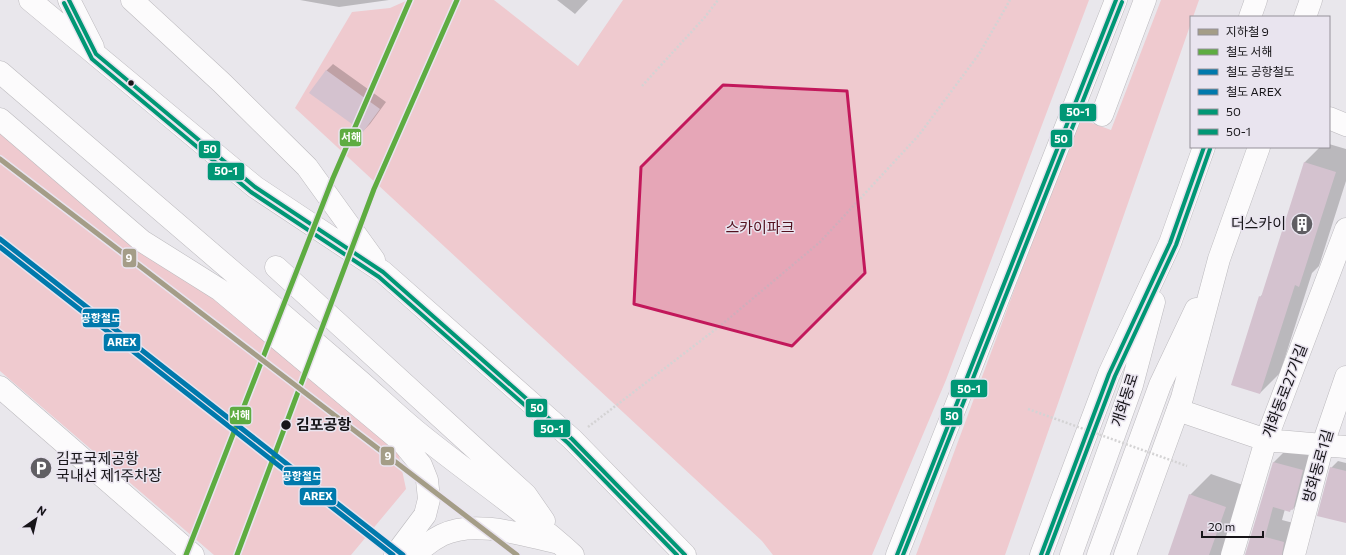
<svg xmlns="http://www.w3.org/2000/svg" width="1346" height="555" viewBox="0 0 1346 555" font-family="Commissioner,'Noto Sans KR',sans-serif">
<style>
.green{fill:#efcacf}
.shadow{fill:#0003}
.building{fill:#d4c2cf}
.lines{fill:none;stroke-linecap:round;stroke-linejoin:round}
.minor-casing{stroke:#bcbabe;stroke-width:23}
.major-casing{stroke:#bcbabe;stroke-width:23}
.path{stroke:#d4d3d4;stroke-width:2.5;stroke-dasharray:2 2;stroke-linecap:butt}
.minor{stroke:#fcfbfc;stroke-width:22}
.major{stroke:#fcfbfc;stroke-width:22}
.path-bridge{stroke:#d4d3d4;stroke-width:2.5;stroke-dasharray:2 2;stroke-linecap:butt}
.bus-1-casing{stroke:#e9e4ef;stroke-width:7}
.bus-2-casing{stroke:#e9e4ef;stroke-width:7}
.bus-1{stroke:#009775;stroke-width:4}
.bus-2{stroke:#009775;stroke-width:4}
.rail-1-casing{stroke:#e9e4ef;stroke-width:8}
.rail-2-casing{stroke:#e9e4ef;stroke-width:8}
.rail-3-casing{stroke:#e9e4ef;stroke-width:8}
.rail-1{stroke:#5eac41;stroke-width:5}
.rail-2{stroke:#0079ac;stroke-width:5}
.rail-3{stroke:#0079ac;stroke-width:5}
.metro-1-casing{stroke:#e9e4ef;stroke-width:8}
.metro-1{stroke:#a49d87;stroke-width:5}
.marked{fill:#c2185b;fill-opacity:0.2;stroke:#c2185b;stroke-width:3;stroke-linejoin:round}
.bus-dot{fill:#171519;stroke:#e9e4ef;stroke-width:1.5}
.labels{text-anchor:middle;stroke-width:3;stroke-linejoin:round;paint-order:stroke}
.poi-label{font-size:15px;fill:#171519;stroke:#e9e4ef;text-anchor:end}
.park-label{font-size:15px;fill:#52121f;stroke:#e9e4ef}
.street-label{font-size:15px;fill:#171519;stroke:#e9e4ef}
.stop-label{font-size:15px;font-weight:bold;fill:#171519;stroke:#e9e4ef;text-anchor:start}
.line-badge{stroke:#e9e4ef;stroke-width:1.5}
.badge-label{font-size:11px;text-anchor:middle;font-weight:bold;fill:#fff}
</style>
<rect width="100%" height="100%" fill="#e9e7ec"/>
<path class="green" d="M408 0H494L578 66 623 0H1089L946 380 872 555H773L762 541 295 108 352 12 390 8Z
M1161 0H1199L1193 17H1191V23L1005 555H916L1078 118 1111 130Z
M0 111 398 451 406 489 351 555H214L0 371Z"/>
<path class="shadow" d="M300 0H389L339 7Z
M557 0H588L575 14Z
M333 64 386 102 370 124 363 131 326 71Z
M1329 144 1346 149V181L1319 266 1312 273 1280 373 1260 393V297L1263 294 1305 162 1320 147H1329Z
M1291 445 1320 452 1310 491 1293 509 1290 510 1285 509 1282 520 1301 525 1299 555H1246L1274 462Z
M1338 461 1346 463V522L1331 468Z
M1211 474 1246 486 1222 555H1169L1190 495Z"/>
<path class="building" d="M326 70 380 109 363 132 309 93Z
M1304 162 1336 172 1299 287 1295 285 1260 394 1231 385 1259 296 1261 297Z
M1273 462 1303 470 1293 510 1291 509 1290 512 1273 507 1265 537 1284 542 1282 555H1245Z
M1330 467 1346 471V523L1317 516Z
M1189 494 1226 507 1209 555H1168Z"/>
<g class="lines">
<g class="minor-casing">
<path id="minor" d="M30 0 255 187 383 272 572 439 685 555
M69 0 93 47
M132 0 222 83 307 167 374 260
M0 72 361 382C379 398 397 415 415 430 467 473 524 510 573 555
M1102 115 1145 0
M1329 118 1346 125
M0 119 142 241 220 290 403 443 421 465 427 480 429 499 425 515 395 555
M276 267 526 495 544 521
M0 387 193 555
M1178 410 1266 440 1346 447
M415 555C423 547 432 540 442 535 474 519 523 535 555 542
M897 555 1116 0
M1232 555 1266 440 1346 229
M1294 555 1323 444 1346 377"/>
</g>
<g class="major-casing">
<path id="major" d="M1250 17 1256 0
M1305 17 1311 0
M1041 555 1109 374 1170 243 1204 147
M1071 555 1132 385 1154 302
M1098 555 1160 385 1196 309
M1125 555 1182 398 1219 259 1259 147"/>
</g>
<path class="path" d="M642 86 705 17 718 0
M588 427 720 326 820 242 919 135 979 54 1010 0"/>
<use href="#minor" class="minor"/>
<use href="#major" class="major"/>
<path class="path-bridge" d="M1028 409 1187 466"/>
<g class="bus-1-casing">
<path id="bus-1" d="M69 0 96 54 255 187 383 272 572 439 685 555
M897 555 1116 0
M1041 555 1109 374 1170 243 1204 147"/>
</g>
<g class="bus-2-casing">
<path id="bus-2" d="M64 3 92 59 251 192 379 277 568 443 677 555
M903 555 1122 2
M1047 555 1115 376 1176 245 1210 149"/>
</g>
<use href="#bus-1" class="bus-1"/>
<use href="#bus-2" class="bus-2"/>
<g class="rail-1-casing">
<path id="rail-1" d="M186 555 333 178 410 0
M237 555 374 189 457 0"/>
</g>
<g class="rail-2-casing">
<path id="rail-2" d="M0 239 403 555"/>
</g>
<g class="rail-3-casing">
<path id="rail-3" d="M0 247 393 555"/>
</g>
<use href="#rail-1" class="rail-1"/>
<use href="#rail-2" class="rail-2"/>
<use href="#rail-3" class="rail-3"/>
<g class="metro-1-casing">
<path id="metro-1" d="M0 159 517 555"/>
</g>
<use href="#metro-1" class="metro-1"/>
</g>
<path class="marked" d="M723 85 847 91 865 273 792 346 634 304 641 167Z"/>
<defs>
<g id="building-disc" transform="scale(1.15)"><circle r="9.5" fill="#605e63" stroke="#e9e4ef"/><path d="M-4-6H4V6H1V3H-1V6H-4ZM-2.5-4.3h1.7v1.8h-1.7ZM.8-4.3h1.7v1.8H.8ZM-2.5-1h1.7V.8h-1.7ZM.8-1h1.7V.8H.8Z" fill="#fff"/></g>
<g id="parking-disc" transform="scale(1.15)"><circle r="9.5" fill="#605e63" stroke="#e9e4ef"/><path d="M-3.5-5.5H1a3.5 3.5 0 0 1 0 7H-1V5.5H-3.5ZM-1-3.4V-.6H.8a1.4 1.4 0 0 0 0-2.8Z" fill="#fff"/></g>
</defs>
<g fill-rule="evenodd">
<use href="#building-disc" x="1302" y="224"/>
<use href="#parking-disc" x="41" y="468"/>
</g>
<g class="bus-dot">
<circle cx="131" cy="83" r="3.5"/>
<circle cx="286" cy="425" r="5.5"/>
</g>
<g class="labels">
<g class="poi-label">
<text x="1286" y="229">더스카이</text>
<text x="56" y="464" text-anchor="start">김포국제공항<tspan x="56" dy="17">국내선 제1주차장</tspan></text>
</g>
<g class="park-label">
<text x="760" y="233">스카이파크</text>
</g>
<g class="street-label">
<text transform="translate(1285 391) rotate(-69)" y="5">개화동로27가길</text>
<text transform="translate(1125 400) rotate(-72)" y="5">개화동로</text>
<text transform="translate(1318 466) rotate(-74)" y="5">방화동로1길</text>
</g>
<g class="stop-label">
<text x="296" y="430">김포공항</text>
</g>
</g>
<g class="line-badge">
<rect x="1059" y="103" width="38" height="19" rx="4" fill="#009775"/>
<rect x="339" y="128" width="23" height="19" rx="4" fill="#5eac41"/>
<rect x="1050" y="129" width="23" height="19" rx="4" fill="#009775"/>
<rect x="198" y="140" width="23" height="19" rx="4" fill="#009775"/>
<rect x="207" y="162" width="38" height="19" rx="4" fill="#009775"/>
<rect x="122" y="248" width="15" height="20" rx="4" fill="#a49d87"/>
<rect x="82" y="308" width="38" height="20" rx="4" fill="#0079ac"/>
<rect x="103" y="333" width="38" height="19" rx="4" fill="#0079ac"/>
<rect x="950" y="379" width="38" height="19" rx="4" fill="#009775"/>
<rect x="525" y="398" width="23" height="20" rx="4" fill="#009775"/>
<rect x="229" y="406" width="23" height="19" rx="4" fill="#5eac41"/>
<rect x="940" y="407" width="23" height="19" rx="4" fill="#009775"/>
<rect x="533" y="419" width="38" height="19" rx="4" fill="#009775"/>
<rect x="380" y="446" width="15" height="20" rx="4" fill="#a49d87"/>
<rect x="283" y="466" width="38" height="20" rx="4" fill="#0079ac"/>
<rect x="299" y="487" width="38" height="19" rx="4" fill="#0079ac"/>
</g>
<g class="badge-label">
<text x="1078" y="116">50-1</text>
<text x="351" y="141">서해</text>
<text x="1061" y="143">50</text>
<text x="210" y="153">50</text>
<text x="226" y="175">50-1</text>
<text x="129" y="262">9</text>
<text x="101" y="322">공항철도</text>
<text x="122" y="346">AREX</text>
<text x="969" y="393">50-1</text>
<text x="537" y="412">50</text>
<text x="240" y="419">서해</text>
<text x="952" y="420">50</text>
<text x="552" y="433">50-1</text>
<text x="388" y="460">9</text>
<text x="302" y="480">공항철도</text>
<text x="318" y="500">AREX</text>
</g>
<rect x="1190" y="16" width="140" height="132" fill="#e9e4ef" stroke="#959199"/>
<rect x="1198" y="29" width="20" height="6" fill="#a49d87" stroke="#959199"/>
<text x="1226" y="36" font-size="12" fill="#171519">지하철 9</text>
<rect x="1198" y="49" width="20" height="6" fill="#5eac41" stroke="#959199"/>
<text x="1226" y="56" font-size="12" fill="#171519">철도 서해</text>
<rect x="1198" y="69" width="20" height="6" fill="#0079ac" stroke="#959199"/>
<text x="1226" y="76" font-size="12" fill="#171519">철도 공항철도</text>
<rect x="1198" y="89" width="20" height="6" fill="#0079ac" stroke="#959199"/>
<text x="1226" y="96" font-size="12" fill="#171519">철도 AREX</text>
<rect x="1198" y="109" width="20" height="6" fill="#009775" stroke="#959199"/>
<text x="1226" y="116" font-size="12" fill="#171519">50</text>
<rect x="1198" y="129" width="20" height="6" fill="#009775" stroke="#959199"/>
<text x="1226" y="136" font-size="12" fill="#171519">50-1</text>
<g transform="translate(36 519) rotate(34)" stroke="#e9e4ef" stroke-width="3" paint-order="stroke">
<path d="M0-3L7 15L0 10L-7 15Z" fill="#171519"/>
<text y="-6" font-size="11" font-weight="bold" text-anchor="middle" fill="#171519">N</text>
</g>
<path d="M1202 531v6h61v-6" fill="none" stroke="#171519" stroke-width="2"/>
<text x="1208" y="531" font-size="12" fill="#171519" stroke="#e9e4ef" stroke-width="3" paint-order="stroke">20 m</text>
</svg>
